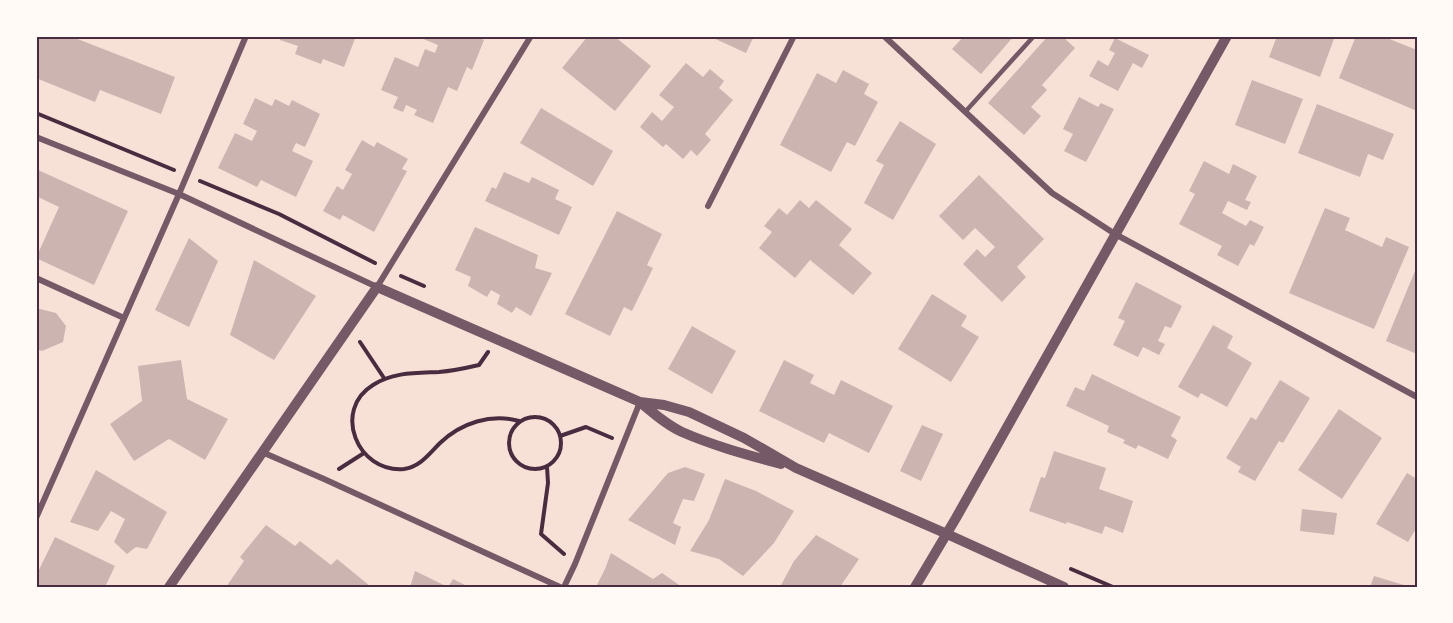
<svg xmlns="http://www.w3.org/2000/svg" width="1453" height="623" viewBox="0 0 1453 623" font-family="Georgia,serif">
<style>
.building{fill:#ccb4b1}
.lines{fill:none;stroke-linecap:round;stroke-linejoin:round}
.path{stroke:#4a2c40;stroke-width:4}
.service{stroke:#755966;stroke-width:4.5}
.minor{stroke:#755966;stroke-width:6}
.tertiary{stroke:#755966;stroke-width:10}
.neatline{fill:none;stroke:#4a2c40;stroke-width:2}
</style>
<rect width="100%" height="100%" fill="#f7e1d7"/>
<path class="building" d="M36 36H70L175 77 161 114 100 90 95 102 36 78Z
M282 36H356L344 67 323 59 321 64 295 54 298 46 280 40Z
M416 36H475L484 40 472 70 467 67 457 91 448 87 433 123 414 115 417 110 406 105 403 112 393 108 398 97 381 90 395 57 418 67 425 49 435 53 438 45Z
M588 36H614L651 66 615 111 562 68Z
M709 36H754L746 53Z
M964 36H1014L981 74 952 49Z
M1048 36H1062L1075 48 1042 85 1047 90 1031 107 1041 116 1024 135 988 103Z
M1277 36H1335L1320 77 1269 57Z
M1356 36H1382L1417 50V111L1339 78Z
M1115 38 1149 55 1142 68 1133 63 1118 91 1089 76 1098 60 1108 66 1115 53 1109 50Z
M686 63 703 77 710 69 724 81 719 88 733 100 705 134 711 140 697 156 691 150 683 159 666 144 663 147 640 127 652 112 662 121 674 107 659 95Z
M843 70 869 84 864 94 878 102 855 146 847 142 831 172 780 145 817 73 836 83Z
M1252 80 1303 99 1285 144 1235 125Z
M1079 97 1098 107 1101 103 1114 109 1086 162 1064 151 1073 134 1063 129Z
M255 98 272 106 275 99 289 106 292 100 320 114 305 147 296 143 292 151 313 161 296 197 261 180 257 187 218 168 235 133 252 141 257 131 243 124Z
M1317 104 1394 134 1383 160 1368 154 1360 177 1298 153Z
M541 108 613 151 593 186 520 143Z
M900 121 936 144 893 220 864 203 884 165 876 161Z
M362 140 374 147 377 142 408 159 402 169 407 171 374 232 343 215 340 220 323 211 337 186 343 190 352 174 345 170Z
M1204 161 1229 174 1233 164 1257 176 1245 200 1251 202 1247 210 1228 201 1222 213 1246 226 1250 220 1264 227 1254 246 1250 244 1238 266 1217 255 1222 246 1179 224 1195 194 1189 191Z
M36 169 128 211 94 285 36 258 59 207 36 196Z
M504 172 529 183 532 177 559 190 555 199 572 207 559 235 485 201 492 187 496 189Z
M979 175 1044 239 1017 267 1026 277 1002 302 963 264 977 249 985 257 995 247 975 228 963 240 939 216Z
M800 200 809 208 816 200 852 229 839 245 872 273 853 295 810 260 795 278 759 248 772 232 764 226 779 208 787 215Z
M1325 208 1350 218 1345 230 1382 247 1386 237 1409 247 1374 329 1289 293Z
M617 211 662 234 647 265 653 268 632 311 624 307 610 336 565 314Z
M475 227 538 255 535 268 552 273 531 316 516 307 512 313 497 304 500 295 491 290 487 297 468 286 471 277 455 270Z
M189 238 218 261 189 327 155 310Z
M254 260 316 296 274 360 230 335Z
M1417 266V354L1386 341Z
M1136 282 1182 306 1171 328 1165 326 1158 341 1165 344 1159 355 1143 347 1138 357 1113 345 1125 321 1118 318Z
M932 294 967 316 961 326 979 337 951 382 898 349Z
M36 308 56 313 66 326 63 342 42 351 36 349Z
M1213 325 1233 336 1227 348 1252 363 1227 407 1201 393 1198 398 1178 387Z
M692 326 736 351 712 394 668 369Z
M181 360 187 399 228 419 205 460 169 439 134 461 110 424 142 401 138 366Z
M784 360 814 375 810 383 834 395 841 380 893 406 869 453 829 433 824 443 759 411Z
M1092 374 1181 417 1171 436 1177 440 1168 459 1138 445 1136 449 1123 443 1125 440 1107 432 1109 426 1066 406 1075 387 1084 391Z
M1280 380 1310 398 1283 443 1279 441 1255 481 1238 472 1241 467 1226 458 1251 417 1256 420Z
M1339 409 1382 438 1342 499 1298 470Z
M922 425 943 434 921 481 900 471Z
M1054 451 1106 468 1099 489 1133 501 1123 533 1105 526 1102 534 1067 522 1066 524 1029 511 1041 477 1045 478Z
M685 467 705 474 694 501 683 499 673 523 681 527 675 545 628 520 668 473Z
M96 470 167 512 147 549 136 547 127 554 114 542 125 519 111 511 98 531 70 522Z
M1407 473 1417 479V527L1408 542 1376 524Z
M725 479 756 491 794 511 774 543 743 576 719 559 690 551 709 520Z
M1302 509 1337 513 1334 535 1300 531Z
M266 525 295 546 300 541 331 565 337 559 370 586 369 587H226L244 561 240 557Z
M816 535 859 559 840 587H780L794 561Z
M55 537 115 566 105 587H36V576Z
M611 553 653 579 662 573 682 587H596L605 569Z
M415 571 448 587 453 579 469 587H410Z
M1374 576 1404 585V587H1370Z"/>
<g class="lines">
<path class="path" d="M36 113 174 170
M200 181 279 214 375 263
M401 276 424 286
M360 342 384 378
M488 352 479 365C466 368 452 371 439 372 416 373 393 372 373 385 332 410 357 473 404 469 420 467 429 454 440 443 461 423 491 413 519 421
M509 443a26 26 0 1 1 52 0a26 26 0 1 1-52 0Z
M560 436 586 427 612 438
M547 467 548 483 541 534 564 554
M339 469 364 453
M1071 569 1113 587"/>
<path class="service" d="M965 112 1034 36"/>
<path class="minor" d="M884 36 1052 193 1115 234 1417 397
M36 137 179 194 377 287 531 36
M708 206 794 36
M36 278 124 318
M262 452 324 479 560 587
M36 518 179 194 246 36
M564 587 575 564 640 402"/>
<path class="tertiary" d="M640 402C653 413 667 425 682 432 714 446 748 455 781 464
M169 587 377 287 640 402 664 405 689 412 744 438 796 468 947 534 1064 587
M915 587 956 518 1227 36"/>
</g>
<rect width="1453" height="623" fill="none" stroke="#fffaf5" stroke-width="75"/>
<rect x="38" y="38" width="1378" height="548" class="neatline"/>
</svg>
